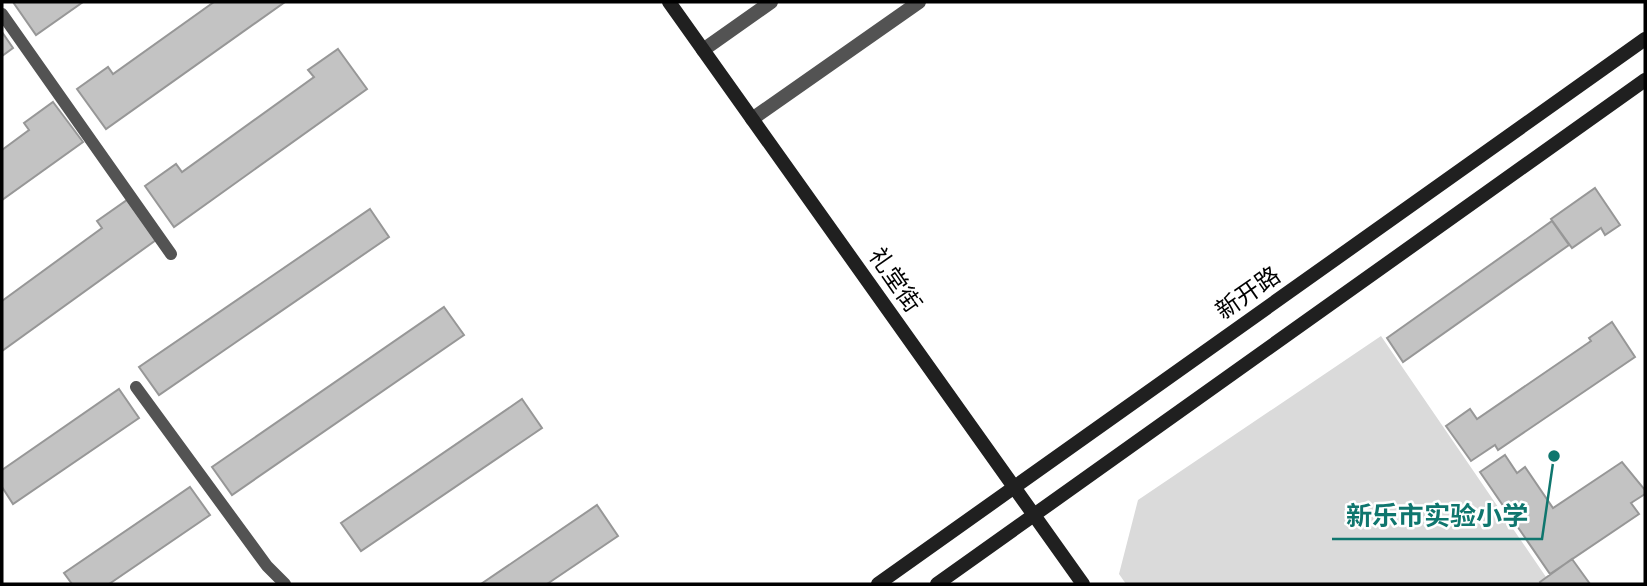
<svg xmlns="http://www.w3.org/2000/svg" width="1647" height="586" viewBox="0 0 1647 586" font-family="'Fira Sans Condensed','Noto Sans SC',sans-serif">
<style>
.green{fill:#dadada}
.building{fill:#c3c3c3;stroke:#979797;stroke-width:2}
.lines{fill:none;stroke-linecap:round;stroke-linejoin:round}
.lane{stroke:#535353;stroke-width:12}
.street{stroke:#535353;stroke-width:14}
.secondary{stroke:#202020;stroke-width:14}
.labels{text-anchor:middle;stroke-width:5;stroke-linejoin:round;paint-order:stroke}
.street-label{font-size:24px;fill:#000;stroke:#fff}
.leader{fill:none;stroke:#0f766e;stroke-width:2.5}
.callout-dot{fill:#0f766e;stroke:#fff;stroke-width:2.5}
.callout-label{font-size:26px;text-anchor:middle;font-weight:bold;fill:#0f766e;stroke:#fff;stroke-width:5;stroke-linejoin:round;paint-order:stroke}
</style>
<rect width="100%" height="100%" fill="#fff"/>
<path class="green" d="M1381 336 1546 577 1540 582 1541 584H1126L1119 574 1138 500Z"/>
<path class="building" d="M13 2H83L36 35Z
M214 2H285L106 129 77 89 108 67 113 74Z
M2 32 13 48 2 56Z
M338 49 367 89 174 227 145 186 176 164 182 172 314 77 308 70Z
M53 102 83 142 2 200V150L29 130 24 123Z
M1595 188 1620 225 1605 235 1601 228 1572 248 1551 219Z
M127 200 156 240 2 351V301L102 228 97 221Z
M370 209 389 237 159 395 139 367Z
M1552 221 1569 245 1403 362 1387 338Z
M444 307 464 335 232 495 212 467Z
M1612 322 1635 357 1498 450 1495 445 1471 461 1446 426 1470 409 1477 419 1591 341 1589 338Z
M119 389 139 418 13 504 2 487V470Z
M522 399 542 428 361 551 341 523Z
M1505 455 1517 473 1525 467 1553 508 1622 462 1645 490V494L1631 503 1639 514 1550 574 1480 472Z
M190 487 210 515 109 584H72L64 573Z
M597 505 618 536 547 584H481Z
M1572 559 1590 584H1541L1540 582Z"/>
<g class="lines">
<path class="lane" d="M2 14 171 254
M136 387 267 566 285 584"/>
<path class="street" d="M703 50 771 2
M752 119 919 2"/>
<path class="secondary" d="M669 2 1083 584
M878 584 1645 39
M937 584 1645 80"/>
</g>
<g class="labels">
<g class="street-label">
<text transform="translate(895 280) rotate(55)" y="8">礼堂街</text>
<text transform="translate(1248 293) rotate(-35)" y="8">新开路</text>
</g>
</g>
<path class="leader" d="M1554 456L1542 539H1332"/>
<circle class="callout-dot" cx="1554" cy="456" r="7"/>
<g class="callout-label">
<text x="1437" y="525">新乐市实验小学</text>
</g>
<rect width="1647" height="586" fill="none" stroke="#000000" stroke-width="7"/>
</svg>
